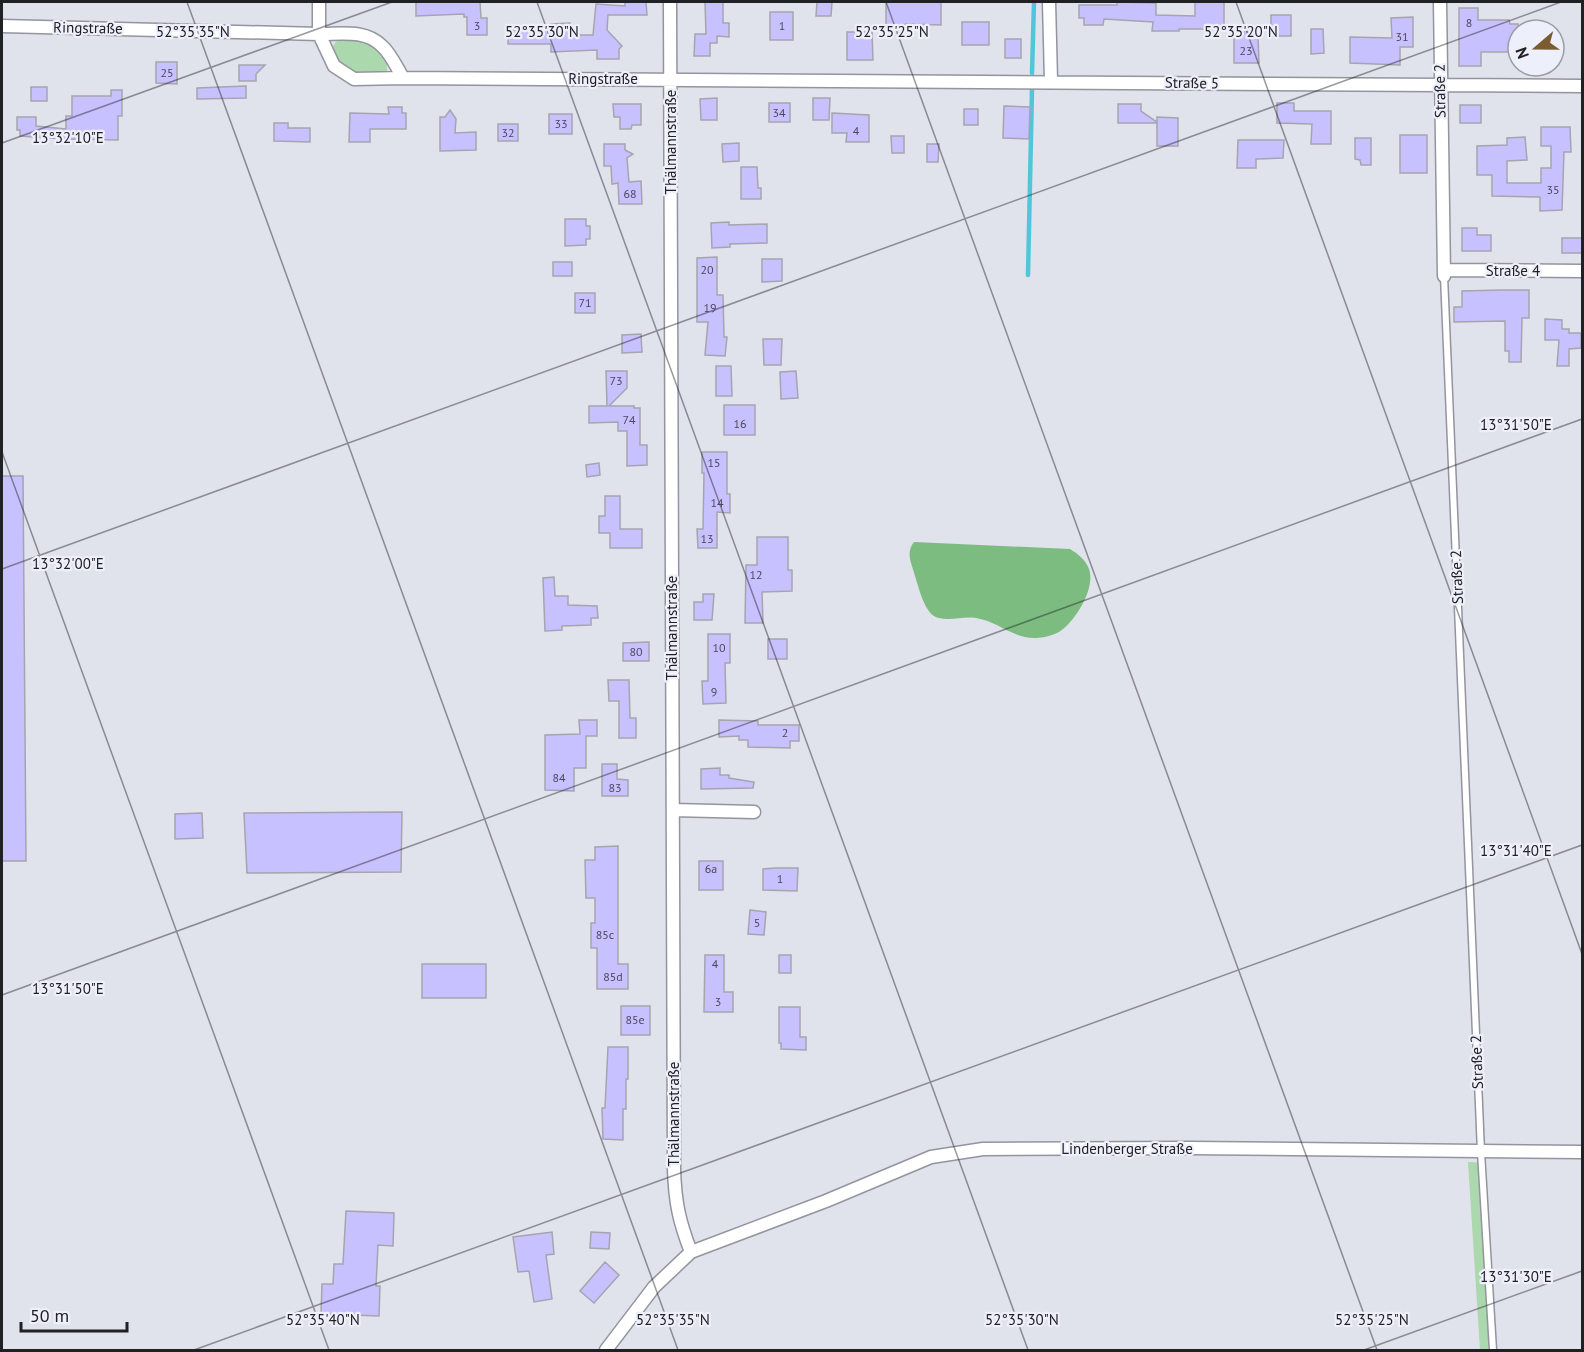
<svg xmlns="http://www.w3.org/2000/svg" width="1584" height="1352" viewBox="0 0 1584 1352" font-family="'PT Sans',sans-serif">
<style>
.green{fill:#abd8ad}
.forest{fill:#7cbc81}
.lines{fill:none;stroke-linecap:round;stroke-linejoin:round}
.stream{stroke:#51c6da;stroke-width:4.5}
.building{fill:#c8c1ff;stroke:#a5a4af;stroke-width:1.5}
.service-casing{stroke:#93949e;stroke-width:9}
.minor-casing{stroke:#93949e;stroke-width:15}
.service{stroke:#fff;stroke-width:6}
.minor{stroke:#fff;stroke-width:12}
.ticks{fill:none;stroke:#202124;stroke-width:1.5;stroke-opacity:0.45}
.labels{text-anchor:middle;stroke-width:4.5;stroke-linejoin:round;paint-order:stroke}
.number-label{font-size:12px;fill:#4a495b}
.street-label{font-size:15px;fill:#202124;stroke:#edeffa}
.ticks-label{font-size:15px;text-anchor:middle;fill:#202124;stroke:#edeffa;stroke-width:4.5;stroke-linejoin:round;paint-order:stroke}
</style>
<rect width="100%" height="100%" fill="#e0e2ec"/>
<path class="green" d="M344 38C367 38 372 44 387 60V71L384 74H353L333 55C331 45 335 41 344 38Z
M1468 1162 1485 1163 1497 1350H1480Z"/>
<path class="forest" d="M914 542 1070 549C1078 554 1085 559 1089 569 1096 588 1075 622 1059 632 1054 635 1042 638 1036 638 1014 639 997 621 976 618 964 616 951 621 939 618 925 616 919 588 915 576 912 564 905 553 914 542Z"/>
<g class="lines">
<path class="stream" d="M1032 73 1034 2
M1028 275 1032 89"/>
</g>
<path class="building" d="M416 2H480L481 18H487V35H467V17H464V14L416 16Z
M625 2H646L647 15H608L607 30 622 46 619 49V59H597V50L551 52V44H508L509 30H551V24L570 23V35H593L596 4 625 6Z
M705 2H723V23H729V37L717 36V43H710V56H694L695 34H706Z
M817 2H832L831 16H816Z
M886 2H941V25L906 24 898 28 896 25H886Z
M1117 2 1156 3V15L1195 16V2H1224V29H1179V31H1152L1153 22 1104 19 1103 25H1084V18H1079V5H1117Z
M1459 8H1478V20H1509L1510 24H1518V52H1481V66H1459Z
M770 12H793V40H770Z
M1271 15H1291V36H1271Z
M1413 17V47H1400V65L1350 63V37L1392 38 1391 18Z
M962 22H989V45H962Z
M1311 29H1323L1324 53 1311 54Z
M1245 30 1253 36H1258L1259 63H1234V36H1241Z
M847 32H872L873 60H847Z
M1005 39H1021V58H1005Z
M156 62H177V84L156 83Z
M239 65H265L256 74V81H239Z
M246 86V98L197 99V88Z
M31 87H47V101H31Z
M111 90H122V116H118V140L64 139 20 136V130H17V117H36V126L66 129V116H72V96H111Z
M717 98V120H701L700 99Z
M813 98H830L829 120H813Z
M769 103H790V122H769Z
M1277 103H1294V111H1331V144H1311L1312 124 1277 123Z
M613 104H641V125H632L631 129H620V117H614Z
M1118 104H1141V111L1157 122V117L1178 118V146H1157V123H1118Z
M1460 105H1481V123H1460Z
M1004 106 1030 107 1029 139 1003 138Z
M388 107H402V113H406V129H370V142H349L350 113 389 114Z
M964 109H978V125H964Z
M450 110 456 119 455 133 476 132V150L440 151V117H445Z
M832 113 869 115V142H846L847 133H832Z
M549 114H572V134H549Z
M274 123H288V128H310V142L274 141Z
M498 124H518V141H498Z
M1541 127H1570L1571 152H1564L1562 210 1540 211V197L1492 196V175H1477V146L1507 145V138L1525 137 1527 160 1507 161V183H1541V168H1551V146H1541Z
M1400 135H1427V173H1400Z
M891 136H904V153H892Z
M1355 138H1371V165H1361L1360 160 1355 159Z
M1238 140H1284L1283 158 1256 159V168H1237Z
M739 143V161L723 162 722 144Z
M604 144H625V150L633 154 627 158 629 182 641 181 642 204H619L618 183 612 184 611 166H604Z
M927 144H939L938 162H927Z
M741 167H757L758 188H761V199H741Z
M565 219H586V226H590V239H586V245L565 246Z
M729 222V225L767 224V243L730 244V247L712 248 711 223Z
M1462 228H1477V235H1491V251H1462Z
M1562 238H1582V253H1562Z
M717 257V295H723L724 337H727L725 356 705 355 708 322H697V258Z
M762 259H782V281L762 282Z
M553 262H572V276H553Z
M1502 290H1529V318H1522L1521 362H1509V351H1505V321L1454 322V307H1462V291Z
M575 293H595V313H575Z
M1545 319 1562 320V329H1569V333H1581V348L1569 349V366H1557L1559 340H1545Z
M641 334 642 352 622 353V335Z
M763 339H782L781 365H764Z
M716 366H731L732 396H716Z
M606 371H627V388L609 406H634V408H640V445H647V465L627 466V431H618V422L589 423V406H607Z
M796 371 798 398 781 399 780 372Z
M724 405H755V435H724Z
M702 452H727V494H730V513L717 512V548H698L697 529H703L704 473H702Z
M599 463 600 475 587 477 586 465Z
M2 476H23L26 861H2Z
M605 496H620V529H642V548H610V533H599V516H605Z
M757 537H788V570H792V591L762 592 763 623H745L746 565H757Z
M554 577 555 596H568V605L597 606 598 618H591V625L562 626V630L545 631 543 578Z
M703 594H714L712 620H694V602H703Z
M708 634H730V663H725L726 703 703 704 702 681H708Z
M768 639H787V659H768Z
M649 642V661H623V643Z
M608 680H629L630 718H636V738H619V701H609Z
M579 720H597V736H586V768H574V791L545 790V735L580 734Z
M719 720 758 721V725H799V741H790V748L748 747V740H739V736L719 737Z
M602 764H617V779L628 780V796H602Z
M720 768V775H729V778L754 782 753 788 701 789V769Z
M402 812 401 872 247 873 244 813Z
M202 813 203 838 175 839V814Z
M618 846V964H628V989H597V948H591V923H595V898H586L585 860H595V847Z
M699 861H723V890H699Z
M775 868H798L797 891 763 890V869Z
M750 910 766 912 764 935 748 934Z
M705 955H724V992H733V1012H704Z
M779 955H791V973H779Z
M422 964H486V998H422Z
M621 1006H650V1035H621Z
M779 1007H800V1037H806V1050L781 1049V1043H779Z
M608 1047H628V1079H626V1109H623V1140L603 1139 602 1108H605Z
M346 1211 394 1213 393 1246 378 1245 376 1286H380L379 1316 321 1314 322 1284H333L334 1264H343Z
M552 1232 554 1254 546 1255 552 1299 534 1302 529 1271 518 1272 513 1237Z
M591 1232 610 1233 609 1249 590 1248Z
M605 1262 619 1275 594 1303 580 1291Z"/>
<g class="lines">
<g class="service-casing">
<path id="service" d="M1444 276 1481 1152 1493 1350"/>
</g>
<g class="minor-casing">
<path id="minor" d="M319 2V34L334 66 354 79 403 78
M670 2 674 1169C675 1202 679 1221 691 1252
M1049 2 1051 81
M1440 2 1444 276
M2 26 319 34C341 34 365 29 382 46 391 54 397 68 403 78L1582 86
M1444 270 1582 271
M673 810 754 812
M606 1350 654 1287 691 1252 826 1201 931 1157 983 1149 1190 1148 1582 1152"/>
</g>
<use href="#service" class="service"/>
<use href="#minor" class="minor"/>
</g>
<path class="ticks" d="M187 2 678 1350M537 2 1028 1350M886 2 1377 1350M1236 2 1582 954M2 143 392 2M2 452 329 1350M2 569 1561 2M2 995 1582 419M194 1350 1582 845M1364 1350 1582 1271"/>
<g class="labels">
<g class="number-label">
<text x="1469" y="27">8</text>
<text x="477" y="30">3</text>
<text x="782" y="30">1</text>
<text x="1402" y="41">31</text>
<text x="1246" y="55">23</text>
<text x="167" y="77">25</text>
<text x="779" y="117">34</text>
<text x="561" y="128">33</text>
<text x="856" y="135">4</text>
<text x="508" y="137">32</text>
<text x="1553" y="194">35</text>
<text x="630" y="198">68</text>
<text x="707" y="274">20</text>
<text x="585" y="307">71</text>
<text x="710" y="312">19</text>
<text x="616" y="385">73</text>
<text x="629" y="424">74</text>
<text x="740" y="428">16</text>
<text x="714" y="467">15</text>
<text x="717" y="507">14</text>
<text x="707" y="543">13</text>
<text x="756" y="579">12</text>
<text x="719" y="652">10</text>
<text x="636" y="656">80</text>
<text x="714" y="696">9</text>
<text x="785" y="737">2</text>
<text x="559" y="782">84</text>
<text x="615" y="792">83</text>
<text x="711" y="873">6a</text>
<text x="780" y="883">1</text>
<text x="757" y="927">5</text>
<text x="605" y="939">85c</text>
<text x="715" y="968">4</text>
<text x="613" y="981">85d</text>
<text x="718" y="1006">3</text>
<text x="635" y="1024">85e</text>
</g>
<g class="street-label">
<text transform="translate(88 28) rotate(1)" y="5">Ringstraße</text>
<text x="603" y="84">Ringstraße</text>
<text transform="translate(1192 83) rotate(1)" y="5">Straße 5</text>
<text transform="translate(1440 91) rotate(-91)" y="5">Straße 2</text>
<text transform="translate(671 142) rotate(-90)" y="5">Thälmannstraße</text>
<text x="1513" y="276">Straße 4</text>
<text transform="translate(1457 577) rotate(-92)" y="5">Straße 2</text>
<text transform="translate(672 628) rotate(-90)" y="5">Thälmannstraße</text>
<text transform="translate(1477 1062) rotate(-92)" y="5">Straße 2</text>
<text transform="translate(674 1114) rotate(-90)" y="5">Thälmannstraße</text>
<text x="1127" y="1154">Lindenberger Straße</text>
</g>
</g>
<g class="ticks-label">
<text x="193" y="37">52°35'35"N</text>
<text x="542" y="37">52°35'30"N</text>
<text x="892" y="37">52°35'25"N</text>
<text x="1241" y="37">52°35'20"N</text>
<text x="68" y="143">13°32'10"E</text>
<text x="1516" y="430">13°31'50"E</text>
<text x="68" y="569">13°32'00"E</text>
<text x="1516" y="856">13°31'40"E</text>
<text x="68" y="994">13°31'50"E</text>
<text x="1516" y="1282">13°31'30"E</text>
<text x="323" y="1325">52°35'40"N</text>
<text x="673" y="1325">52°35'35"N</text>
<text x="1022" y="1325">52°35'30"N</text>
<text x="1372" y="1325">52°35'25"N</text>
</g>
<rect width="1584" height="1352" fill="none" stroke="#202124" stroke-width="6"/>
<g transform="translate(1536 48) rotate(250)"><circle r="28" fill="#edeffa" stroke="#9b9da4" stroke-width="1.5"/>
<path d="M0-4.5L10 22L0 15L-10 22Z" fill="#7b5c31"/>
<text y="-9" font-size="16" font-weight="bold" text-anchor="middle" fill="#202124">N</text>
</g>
<path d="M21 1322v9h106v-9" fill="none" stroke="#202124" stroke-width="3"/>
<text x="30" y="1322" font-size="18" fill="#202124" stroke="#edeffa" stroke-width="4.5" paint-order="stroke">50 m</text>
</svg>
